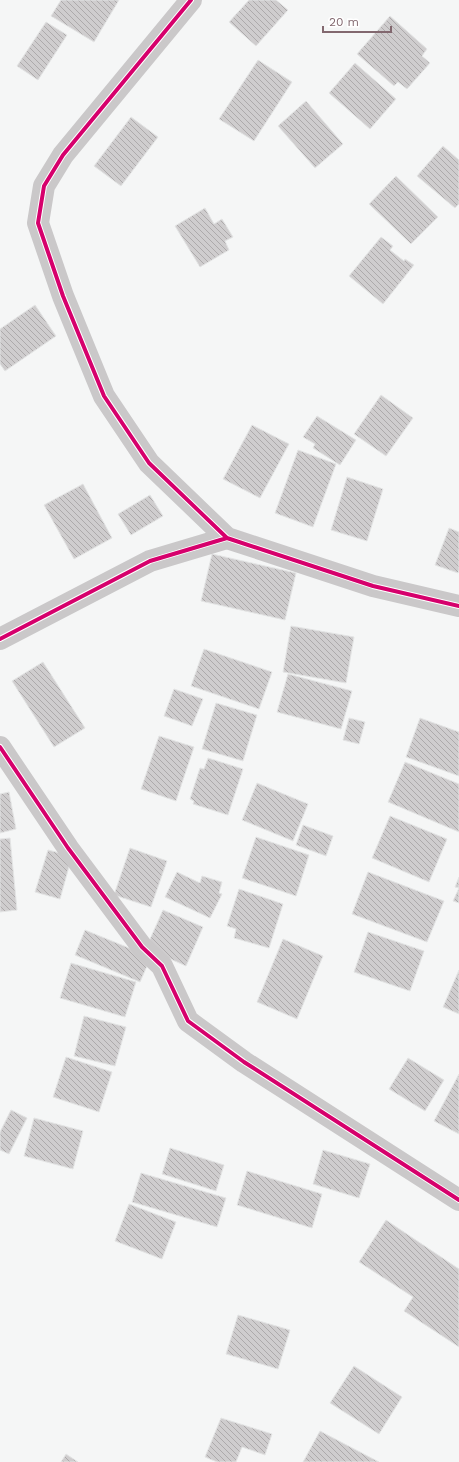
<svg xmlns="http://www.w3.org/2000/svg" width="459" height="1462" viewBox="0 0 459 1462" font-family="'Work Sans',sans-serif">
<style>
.building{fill:url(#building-back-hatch);stroke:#e4e5e5}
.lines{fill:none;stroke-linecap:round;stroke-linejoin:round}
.minor{stroke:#cac8c9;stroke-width:22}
.cycleway-casing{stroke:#fff;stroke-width:6}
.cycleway{stroke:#d6006c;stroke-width:4}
</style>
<defs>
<pattern id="building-back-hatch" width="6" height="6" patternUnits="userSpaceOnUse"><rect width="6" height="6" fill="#cfcdce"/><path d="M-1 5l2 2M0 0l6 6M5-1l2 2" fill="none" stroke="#adaaab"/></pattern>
</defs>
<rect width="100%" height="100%" fill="#f5f6f6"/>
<path class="building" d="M61 0H119L94 42 51 16Z
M249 0H276L288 10 256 46 229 22Z
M390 16 427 49 422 56 430 63 407 89 398 82 394 86 357 54Z
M46 22 67 35 38 80 17 66Z
M258 60 292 82 254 141 219 119Z
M355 63 396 99 370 129 329 93Z
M306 101 343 144 315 168 278 126Z
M131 117 158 137 121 186 94 166Z
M443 146 459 160V204L455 208 417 176Z
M396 176 438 217 411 244 369 204Z
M205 208 214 224 222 219 233 237 225 241 229 250 200 267 175 226Z
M381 237 393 246 390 250 404 261 405 259 414 265 383 304 349 276Z
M35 305 56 336 5 371 0 364V329Z
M381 395 413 418 386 456 354 434Z
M317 416 356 440 340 465 313 448 315 444 303 437Z
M252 425 289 444 260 498 223 479Z
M298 450 336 464 313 527 275 513Z
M347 477 383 489 367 541 331 530Z
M83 484 112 538 74 559 44 505Z
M150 495 163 516 131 535 118 514Z
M449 528 459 532V570L458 573 435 565Z
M212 554 296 573 285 620 201 601Z
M291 626 354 637 346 683 283 672Z
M204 649 272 672 259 709 191 686Z
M43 662 85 728 54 747 12 681Z
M288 674 352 691 341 729 277 712Z
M174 689 203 699 192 726 164 716Z
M216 703 257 715 243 761 202 749Z
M349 718 365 722 359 744 343 740Z
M420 718 459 732V776L406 757Z
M159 736 194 747 176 801 141 789Z
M208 758 243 769 228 815 193 804 194 801 190 799 200 768 204 769Z
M405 762 459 784V832L388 802Z
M257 783 308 804 293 841 242 820Z
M9 792 16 829 0 833V794Z
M390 816 447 839 429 882 372 858Z
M303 825 333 836 326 856 296 845Z
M256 837 309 855 296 896 242 878Z
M10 838 17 910 0 912V839Z
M130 848 167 861 151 907 114 895Z
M48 850 72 856 60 899 35 892Z
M177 872 200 883 202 876 222 882 219 893 222 894 210 918 165 897Z
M368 872 444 901 427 942 352 914Z
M459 877V903L453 901 459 888 455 887Z
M239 889 283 904 269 948 234 938 236 929 227 926Z
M163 910 203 927 186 966 146 948Z
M85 930 151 957 140 982 75 955Z
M368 932 424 951 410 991 354 972Z
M283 939 323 956 297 1019 257 1002Z
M71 963 136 982 125 1017 60 998Z
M459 970V1014L443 1007Z
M84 1016 126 1027 115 1066 74 1056Z
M66 1057 112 1072 99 1112 53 1097Z
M408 1058 444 1080 425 1111 389 1089Z
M459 1074V1134L434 1121Z
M11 1110 27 1118 9 1154 0 1150V1132Z
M34 1118 83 1131 73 1169 24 1156Z
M170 1148 224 1165 216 1191 162 1174Z
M323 1150 370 1164 359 1198 313 1184Z
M247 1171 322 1194 312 1228 237 1205Z
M141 1173 226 1198 217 1227 132 1202Z
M129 1204 176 1222 162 1259 115 1241Z
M386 1220 459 1269V1347L404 1311 413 1297 359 1262Z
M238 1315 290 1330 278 1369 226 1354Z
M354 1366 402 1397 379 1434 330 1403Z
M221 1418 272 1434 265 1455 242 1447 236 1462H217L205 1457Z
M320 1431 379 1462H303Z
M66 1454 78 1462H61Z"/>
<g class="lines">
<path class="minor" d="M191 0 63 155 44 186 38 223 63 296 104 396 149 463 227 538
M0 639 150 561 227 538 373 586 459 606
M0 747 68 848 142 947 162 966 188 1021 244 1062 459 1200"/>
<g class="cycleway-casing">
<path id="cycleway" d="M191 0 63 155 44 186 38 223 63 296 104 396 149 463 227 538
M0 639 150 561 227 538 373 586 459 606
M0 747 68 848 142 947 162 966 188 1021 244 1062 459 1200"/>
</g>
<use href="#cycleway" class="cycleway"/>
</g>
<path d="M323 26v6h68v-6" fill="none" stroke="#82686f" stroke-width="2"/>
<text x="329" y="26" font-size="12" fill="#82686f" stroke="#ffffff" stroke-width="3" paint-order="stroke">20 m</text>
</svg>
